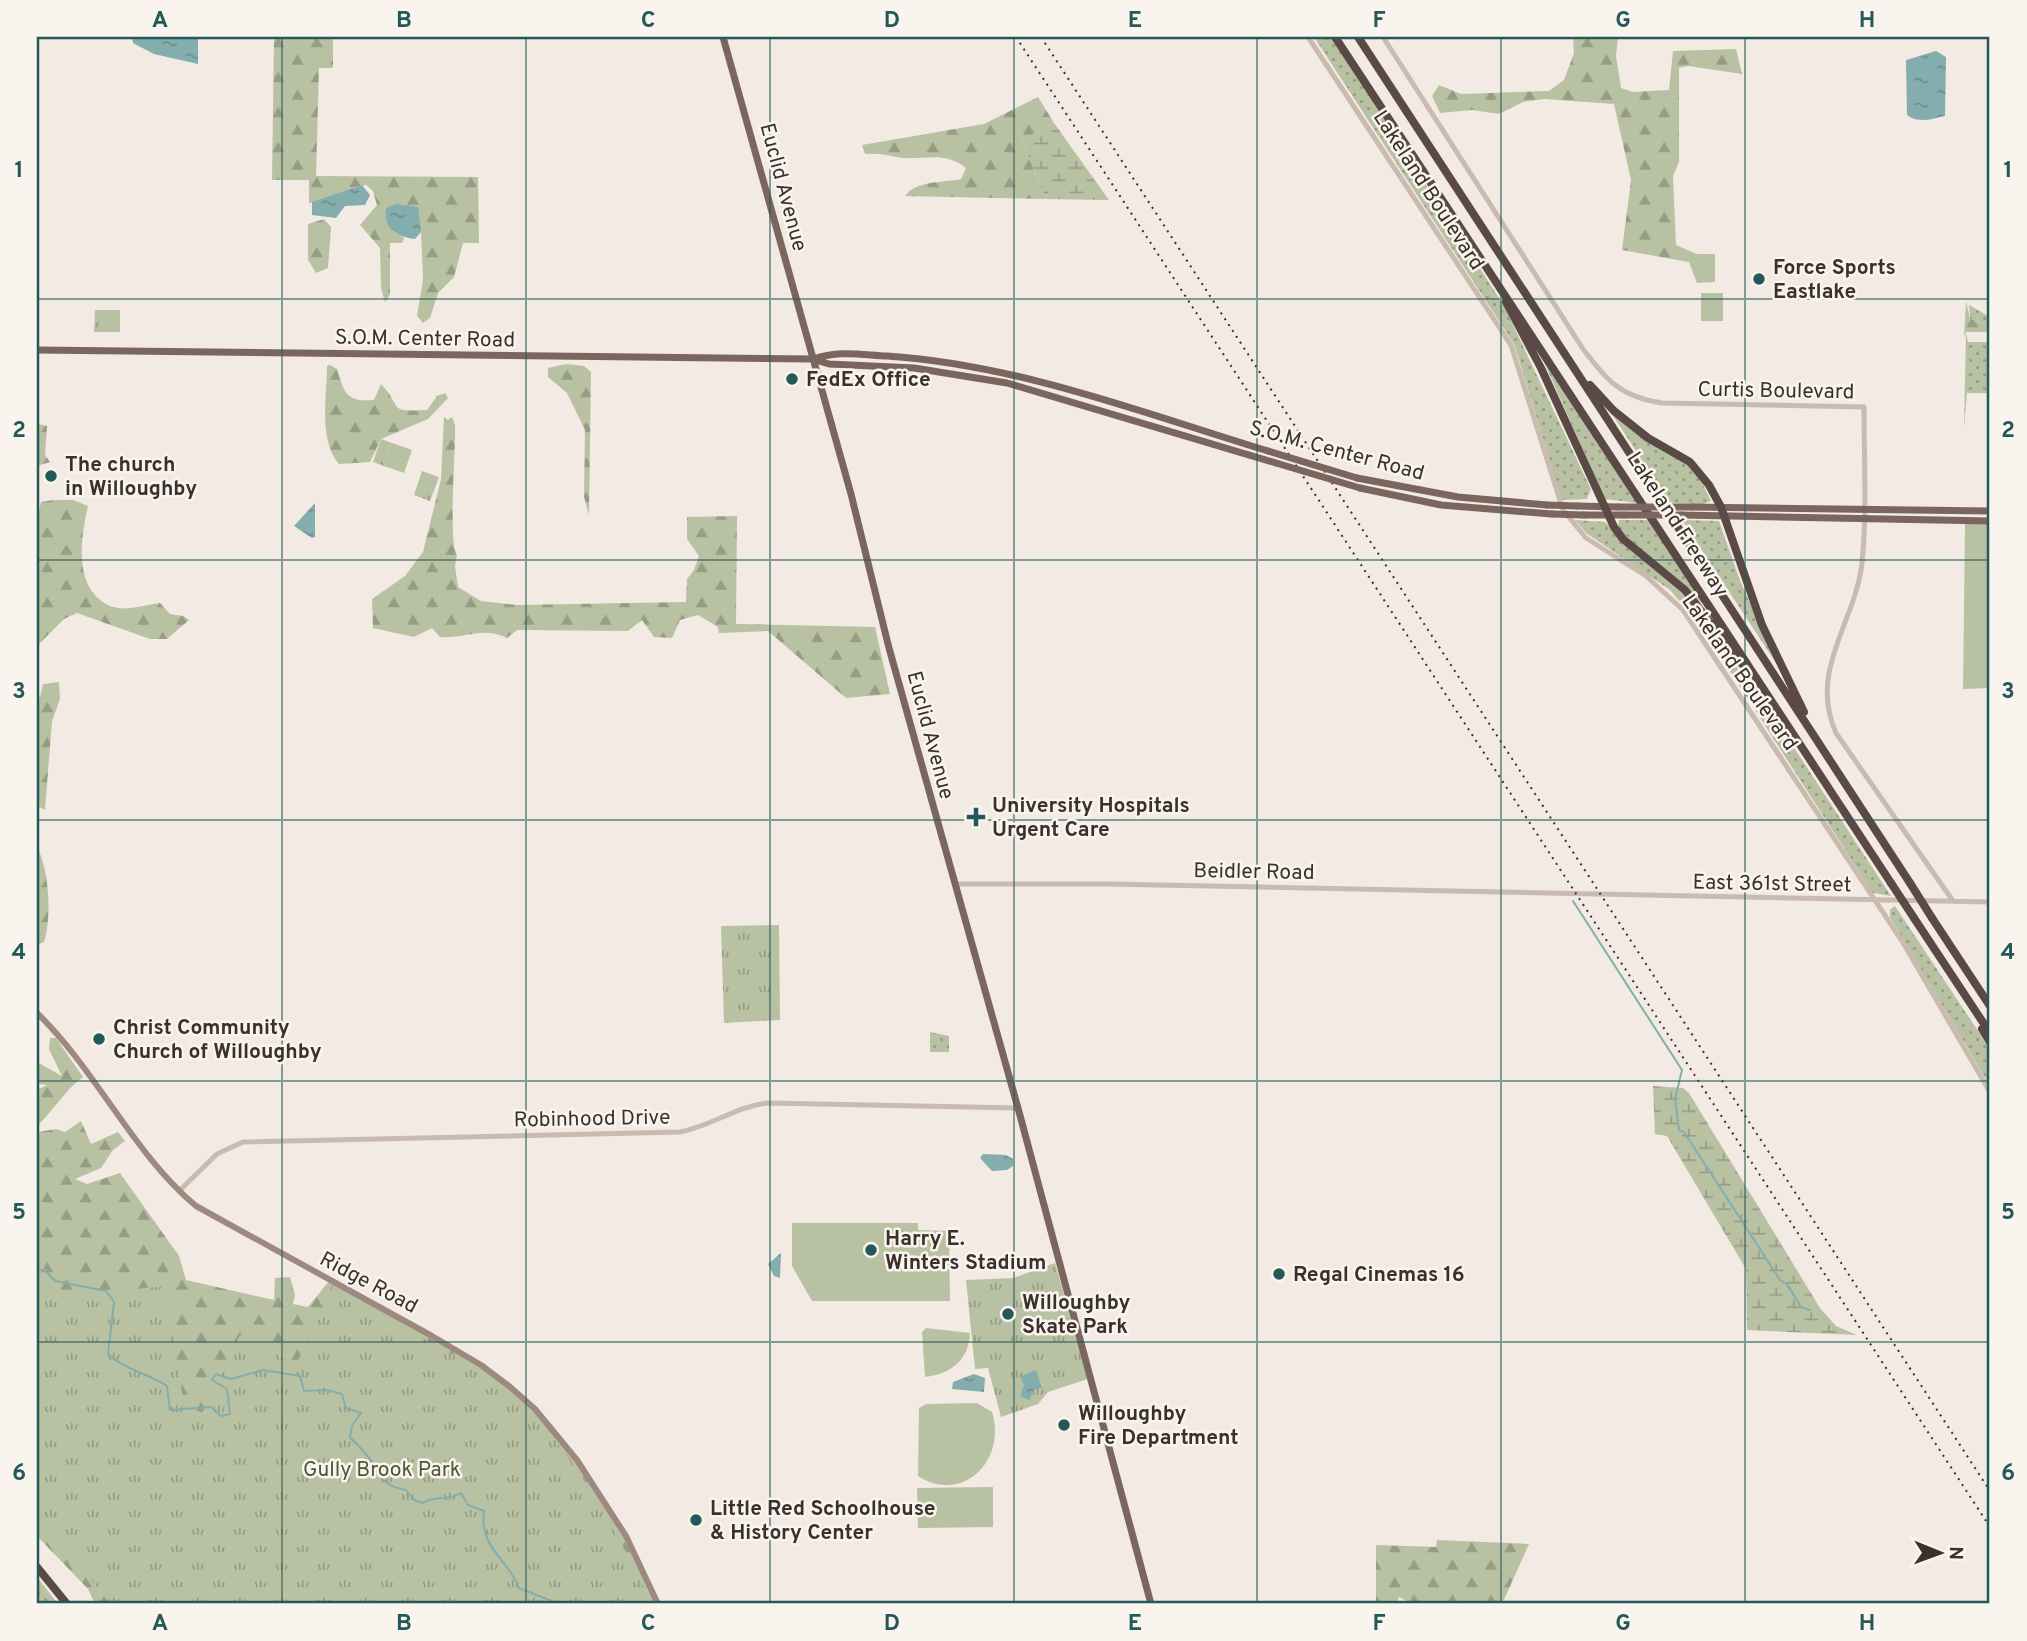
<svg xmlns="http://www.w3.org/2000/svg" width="2027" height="1641" viewBox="0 0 2027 1641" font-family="Overpass,sans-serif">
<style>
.grass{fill:url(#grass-dots)}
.forest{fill:url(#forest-firs)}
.wetland{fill:url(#wetland-marsh)}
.park{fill:url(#park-tufts)}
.garden{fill:#b9c1a3}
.water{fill:url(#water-ripples)}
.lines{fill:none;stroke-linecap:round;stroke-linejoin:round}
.stream{stroke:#83aead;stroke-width:2}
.tertiary{stroke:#cabaaf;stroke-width:5}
.secondary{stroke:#9e8980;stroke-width:6}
.primary{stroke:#7a665f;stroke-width:7}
.motorway{stroke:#5a4944;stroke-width:8}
.rail{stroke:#3a302c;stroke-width:2;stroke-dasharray:2 5;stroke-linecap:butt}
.primary-bridge{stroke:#7a665f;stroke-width:7}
.motorway-bridge{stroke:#5a4944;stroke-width:8}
.grid{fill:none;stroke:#245959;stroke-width:2;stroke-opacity:0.55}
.poi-dot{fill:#245959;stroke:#faf4ef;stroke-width:2.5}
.labels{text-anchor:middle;stroke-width:5;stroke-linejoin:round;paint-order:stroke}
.street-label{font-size:21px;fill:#3a302c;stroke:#faf4ef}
.poi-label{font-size:21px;font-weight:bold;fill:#3a302c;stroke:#faf4ef;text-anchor:start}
.park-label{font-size:21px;fill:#4b5632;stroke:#faf4ef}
.neatline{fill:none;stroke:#245959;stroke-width:2.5}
.grid-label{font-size:23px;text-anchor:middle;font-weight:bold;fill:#245959}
</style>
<defs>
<pattern id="grass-dots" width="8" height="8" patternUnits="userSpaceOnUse" patternTransform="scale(1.75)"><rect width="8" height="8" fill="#b9c1a3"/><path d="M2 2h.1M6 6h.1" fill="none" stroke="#979d85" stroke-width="1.8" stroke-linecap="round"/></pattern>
<pattern id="forest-firs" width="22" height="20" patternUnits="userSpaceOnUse" patternTransform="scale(1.75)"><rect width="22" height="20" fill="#b9c1a3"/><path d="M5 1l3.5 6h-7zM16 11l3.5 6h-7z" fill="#979d85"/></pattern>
<pattern id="wetland-marsh" width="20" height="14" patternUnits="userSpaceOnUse" patternTransform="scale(1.75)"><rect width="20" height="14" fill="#b9c1a3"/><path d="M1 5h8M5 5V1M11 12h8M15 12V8" fill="none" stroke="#979d85"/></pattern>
<pattern id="park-tufts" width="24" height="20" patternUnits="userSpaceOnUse" patternTransform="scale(1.75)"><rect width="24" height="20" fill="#b9c1a3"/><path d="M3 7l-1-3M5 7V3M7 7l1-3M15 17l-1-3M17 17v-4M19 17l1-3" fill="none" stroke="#979d85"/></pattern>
<pattern id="water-ripples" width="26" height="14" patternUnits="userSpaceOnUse" patternTransform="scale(1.75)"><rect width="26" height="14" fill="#83aead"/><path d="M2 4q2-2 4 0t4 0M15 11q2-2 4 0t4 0" fill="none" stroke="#6c8e8d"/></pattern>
</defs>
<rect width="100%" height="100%" fill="#f2eae3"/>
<path class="grass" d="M1314 37H1332L1504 306 1588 483 1591 489 1587 499 1562 500 1514 344Z
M1969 305 1990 317V325L1970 319Z
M1966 333 1968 342H1990V393H1967L1964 428Z
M1544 362 1637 503 1605 499Z
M1608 408 1689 464 1697 472 1711 501 1703 504 1670 503Z
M1575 520 1605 522 1682 591 1785 734 1891 896 1873 893 1697 620 1670 590 1586 533Z
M1619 520H1649L1703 602 1701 603C1674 576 1642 556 1618 527Z
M1682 520 1719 521 1739 578 1778 666Z
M1895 906 1990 1049V1086L1890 917V910Z
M930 1032 949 1036V1052H930Z
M37 1577 58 1604H37Z"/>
<path class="forest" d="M274 37H333V68H319L316 176 478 177 479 243H463L454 277 438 293 430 318 423 323 417 316 423 280 421 232 392 231 404 238 402 243H390V295L385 302 381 288 380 248 360 225 377 205 373 191 366 185C345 187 329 202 309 203V180H272Z
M1573 37H1618L1616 56 1621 88 1633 92 1669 90 1673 51 1736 49 1742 74 1688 66 1679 68V162L1673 176 1676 245 1697 254V283L1689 262 1622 250 1631 180 1614 104 1544 99 1523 102 1499 114 1472 110 1440 113 1432 96 1439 85 1461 94 1549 91 1564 80 1574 53Z
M1038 97 1054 123 1022 140 1046 199 905 196C917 180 942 183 961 179L966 168C943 149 919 162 897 157 886 155 877 153 865 154L862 145 984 124Z
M324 219 331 227 328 268 316 273 308 260V224Z
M1966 301 1970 319 1990 325V332H1966L1964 337Z
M566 364 584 366 591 372 589 515 584 497 585 430 567 393 548 377V368Z
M330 365 337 369C344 391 345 403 374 400L381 384C404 408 385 412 427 410L437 396 445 393 448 398 428 419 381 439 370 462 339 464C318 440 327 395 327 366Z
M444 417 448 420 452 417 455 425C456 447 448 545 457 555L455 566 458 587 481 601 517 605 686 602 687 579 694 570 699 556 687 539V517L737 516 736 624 875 627 890 694 846 698 768 631 719 633 718 627 698 615 680 620 672 638 654 637 642 620 628 631 517 630 507 638C480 626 467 639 440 637L432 628 414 637 373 628 372 599 405 576 423 552 441 479Z
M37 424 47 426 45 455 50 462 37 466Z
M54 500H73L88 506C81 536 72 589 110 606 125 612 144 605 160 603L170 614 183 616 189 620 167 639H150L77 613 64 619 37 646V520L41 502Z
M59 682 60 699 52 721 45 810 37 806V696L40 697 43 684Z
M38 849C49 871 52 918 44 942L37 945Z
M50 1038H56L83 1077C64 1091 54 1110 37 1126V1090L47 1085 37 1084V1062L62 1076 49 1049Z
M81 1121 91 1144 118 1132 125 1141 113 1150 101 1168 75 1179 87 1184 120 1173 179 1256 186 1280 274 1300 275 1278 290 1277 295 1295 293 1304 308 1307 329 1281 492 1373 560 1436 626 1536 658 1604H95L88 1589 37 1536 38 1132 56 1129 65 1132Z
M1437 1540 1529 1544 1502 1604H1413L1399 1597 1396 1604H1376V1545L1436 1547Z"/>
<path class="wetland" d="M1054 123 1109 200 1046 199 1022 140Z
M1653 1086 1683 1088 1689 1093 1820 1308 1836 1326 1857 1335 1747 1330 1746 1269 1667 1136 1655 1134Z"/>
<path class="park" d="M95 310H120V332H94Z
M381 439 392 443 384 466 373 462Z
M422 471 439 477 430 501 414 495Z
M779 925 780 1020 724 1023 721 926Z
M1055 1263 1088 1379 1048 1392 1038 1404 1001 1417 988 1368 975 1369 966 1280 1013 1278Z
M334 1284 362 1299 359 1305C402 1328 449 1349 489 1378 566 1433 612 1521 652 1604H110L37 1510V1299L165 1286 184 1404 202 1413 240 1335 296 1365Z"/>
<path class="garden" d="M1697 254H1715V282L1697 283Z
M1701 293H1723V321H1701Z
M392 443 412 450 404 473 384 466Z
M1965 524H1990V688L1963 689Z
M733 958H752L753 967H733Z
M792 1223H918V1230L949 1231 950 1301H812L792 1266Z
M1012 1298 1016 1328 1003 1329 1000 1300Z
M926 1328 970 1333C969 1360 951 1374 925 1377L922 1332Z
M977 1403 992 1412C1007 1460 963 1505 918 1476L919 1408 926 1404Z
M993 1487V1527L918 1528 917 1488Z"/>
<path class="water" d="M132 37H198V64L154 54 133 43Z
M1936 51 1946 57 1945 116C1931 119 1919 124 1907 115L1906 60Z
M362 185 370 195 365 205 345 206 336 218 312 215V202Z
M396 204 418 207 421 232 415 239C396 237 383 228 386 208Z
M315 503V537L312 538 294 526Z
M983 1154 1006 1155 1013 1159V1166L1007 1170 992 1171 980 1158Z
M781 1253 780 1278 774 1276 768 1264Z
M1036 1370 1042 1388 1034 1390 1029 1400 1020 1396 1024 1385 1020 1376Z
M974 1374 985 1378 984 1392 952 1389 953 1382Z"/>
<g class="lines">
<path class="stream" d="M1573 901 1682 1070 1675 1099 1679 1130 1684 1132 1780 1280 1787 1284 1801 1307 1810 1310
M37 1270H45L55 1281 106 1291 114 1302 108 1354C125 1370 148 1373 167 1386L170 1410 211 1407 221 1416 230 1414 227 1389 212 1380 216 1374 231 1379 263 1370 300 1376 304 1391 326 1390 342 1394 346 1408 361 1413 352 1426 350 1437C355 1443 361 1448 366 1454 382 1473 378 1485 406 1490L414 1500 423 1503C435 1495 448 1501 461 1493L468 1505 484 1511C479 1549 508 1558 519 1588L559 1604"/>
<path class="tertiary" d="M1308 37 1511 345 1563 510 1586 538 1646 576 1683 610 1902 941 1990 1092
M1383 37 1583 349C1608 381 1620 397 1662 403L1864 407C1864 458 1867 512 1862 563 1855 624 1808 670 1836 733L1953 901
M955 884H1108L1990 902
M179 1191 217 1154 243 1142 680 1132C712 1126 736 1106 769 1103L1018 1108"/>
<path class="secondary" d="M37 1013C97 1071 132 1152 196 1206L432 1336 481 1365 509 1386 535 1409 577 1460 626 1536 658 1604"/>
<path class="primary" d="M723 37 851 494 889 648 1018 1108 1151 1604
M37 350 813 359 829 364 914 368 1007 383 1276 463
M814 359C838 350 863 355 887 356 1020 365 1143 413 1268 451
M1357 478 1458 497 1547 505
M1360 488 1441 505 1552 514
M1577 506 1618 507
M1692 507 1990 511
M1584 515H1624
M1681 515 1990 521"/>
<path class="motorway" d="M1335 37 1891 883
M1358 37 1910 883
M1506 302 1541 368 1614 527 1623 539 1685 590 1742 664
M1590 385 1614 411 1648 438 1690 462 1709 485 1721 507 1762 625 1804 712
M1914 918 1990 1033
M1932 918 1990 1006
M1982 1029 1990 1042
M37 1567 67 1604"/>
<path class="rail" d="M1016 37 1990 1527
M1041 37 1990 1491"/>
<path class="primary-bridge" d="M1268 451 1357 478
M1276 463 1360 488
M1547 505 1577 506
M1618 507H1692
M1552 514 1584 515
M1624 515H1681"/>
<path class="motorway-bridge" d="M1891 883 1914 918
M1910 883 1932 918"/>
</g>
<path class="grid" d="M282 37V1604M526 37V1604M770 37V1604M1014 37V1604M1257 37V1604M1501 37V1604M1745 37V1604M37 299H1990M37 560H1990M37 820H1990M37 1081H1990M37 1342H1990"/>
<g class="poi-dot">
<circle cx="1759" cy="279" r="7"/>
<circle cx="792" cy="379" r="7"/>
<circle cx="51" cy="476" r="7"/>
<path d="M972.5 806.5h7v7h7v7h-7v7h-7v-7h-7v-7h7z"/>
<circle cx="99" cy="1039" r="7"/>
<circle cx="871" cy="1250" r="7"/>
<circle cx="1279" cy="1274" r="7"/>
<circle cx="1008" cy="1314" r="7"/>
<circle cx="1064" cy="1425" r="7"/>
<circle cx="696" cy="1520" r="7"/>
</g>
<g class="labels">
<g class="street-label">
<text transform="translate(784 187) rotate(75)" y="7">Euclid Avenue</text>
<text transform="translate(1429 190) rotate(57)" y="7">Lakeland Boulevard</text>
<text transform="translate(425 338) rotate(1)" y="7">S.O.M. Center Road</text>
<text transform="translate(1776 390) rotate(1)" y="7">Curtis Boulevard</text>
<text transform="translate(1337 450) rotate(15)" y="7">S.O.M. Center Road</text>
<text transform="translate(1678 524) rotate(57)" y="7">Lakeland Freeway</text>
<text transform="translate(1740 672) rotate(55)" y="7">Lakeland Boulevard</text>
<text transform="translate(931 735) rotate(75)" y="7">Euclid Avenue</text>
<text transform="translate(1254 871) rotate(1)" y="7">Beidler Road</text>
<text transform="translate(1772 883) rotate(1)" y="7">East 361st Street</text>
<text transform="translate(592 1118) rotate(-1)" y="7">Robinhood Drive</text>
<text transform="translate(369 1282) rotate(28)" y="7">Ridge Road</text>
</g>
<g class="poi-label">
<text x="1773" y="274">Force Sports<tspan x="1773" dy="24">Eastlake</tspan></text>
<text x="806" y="386">FedEx Office</text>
<text x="65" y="471">The church<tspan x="65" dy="24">in Willoughby</tspan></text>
<text x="992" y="812">University Hospitals<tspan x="992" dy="24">Urgent Care</tspan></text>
<text x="113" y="1034">Christ Community<tspan x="113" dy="24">Church of Willoughby</tspan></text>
<text x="885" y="1245">Harry E.<tspan x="885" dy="24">Winters Stadium</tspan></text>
<text x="1293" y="1281">Regal Cinemas 16</text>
<text x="1022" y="1309">Willoughby<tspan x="1022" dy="24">Skate Park</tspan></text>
<text x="1078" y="1420">Willoughby<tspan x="1078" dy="24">Fire Department</tspan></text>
<text x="710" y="1515">Little Red Schoolhouse<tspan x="710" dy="24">&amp; History Center</tspan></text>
</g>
<g class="park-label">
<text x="382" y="1476">Gully Brook Park</text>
</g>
</g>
<rect width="2027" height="1641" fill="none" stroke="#faf4ef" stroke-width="77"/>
<g transform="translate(1940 1553) rotate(91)" stroke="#faf4ef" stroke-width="5" paint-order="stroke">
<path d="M0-5L12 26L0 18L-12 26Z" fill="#3a302c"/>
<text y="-10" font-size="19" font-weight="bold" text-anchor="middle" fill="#3a302c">N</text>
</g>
<rect x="38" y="38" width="1950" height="1564" class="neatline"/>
<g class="grid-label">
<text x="160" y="27">A</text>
<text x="404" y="27">B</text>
<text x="648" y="27">C</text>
<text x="892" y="27">D</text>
<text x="1135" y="27">E</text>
<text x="1379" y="27">F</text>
<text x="1623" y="27">G</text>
<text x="1867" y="27">H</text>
<text x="19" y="177">1</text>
<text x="2008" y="177">1</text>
<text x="19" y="437">2</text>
<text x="2008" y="437">2</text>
<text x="19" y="698">3</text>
<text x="2008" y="698">3</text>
<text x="19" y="959">4</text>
<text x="2008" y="959">4</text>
<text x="19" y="1219">5</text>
<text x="2008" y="1219">5</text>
<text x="19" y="1480">6</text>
<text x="2008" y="1480">6</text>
<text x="160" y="1630">A</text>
<text x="404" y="1630">B</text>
<text x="648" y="1630">C</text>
<text x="892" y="1630">D</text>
<text x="1135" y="1630">E</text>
<text x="1379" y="1630">F</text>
<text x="1623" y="1630">G</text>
<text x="1867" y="1630">H</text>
</g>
</svg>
